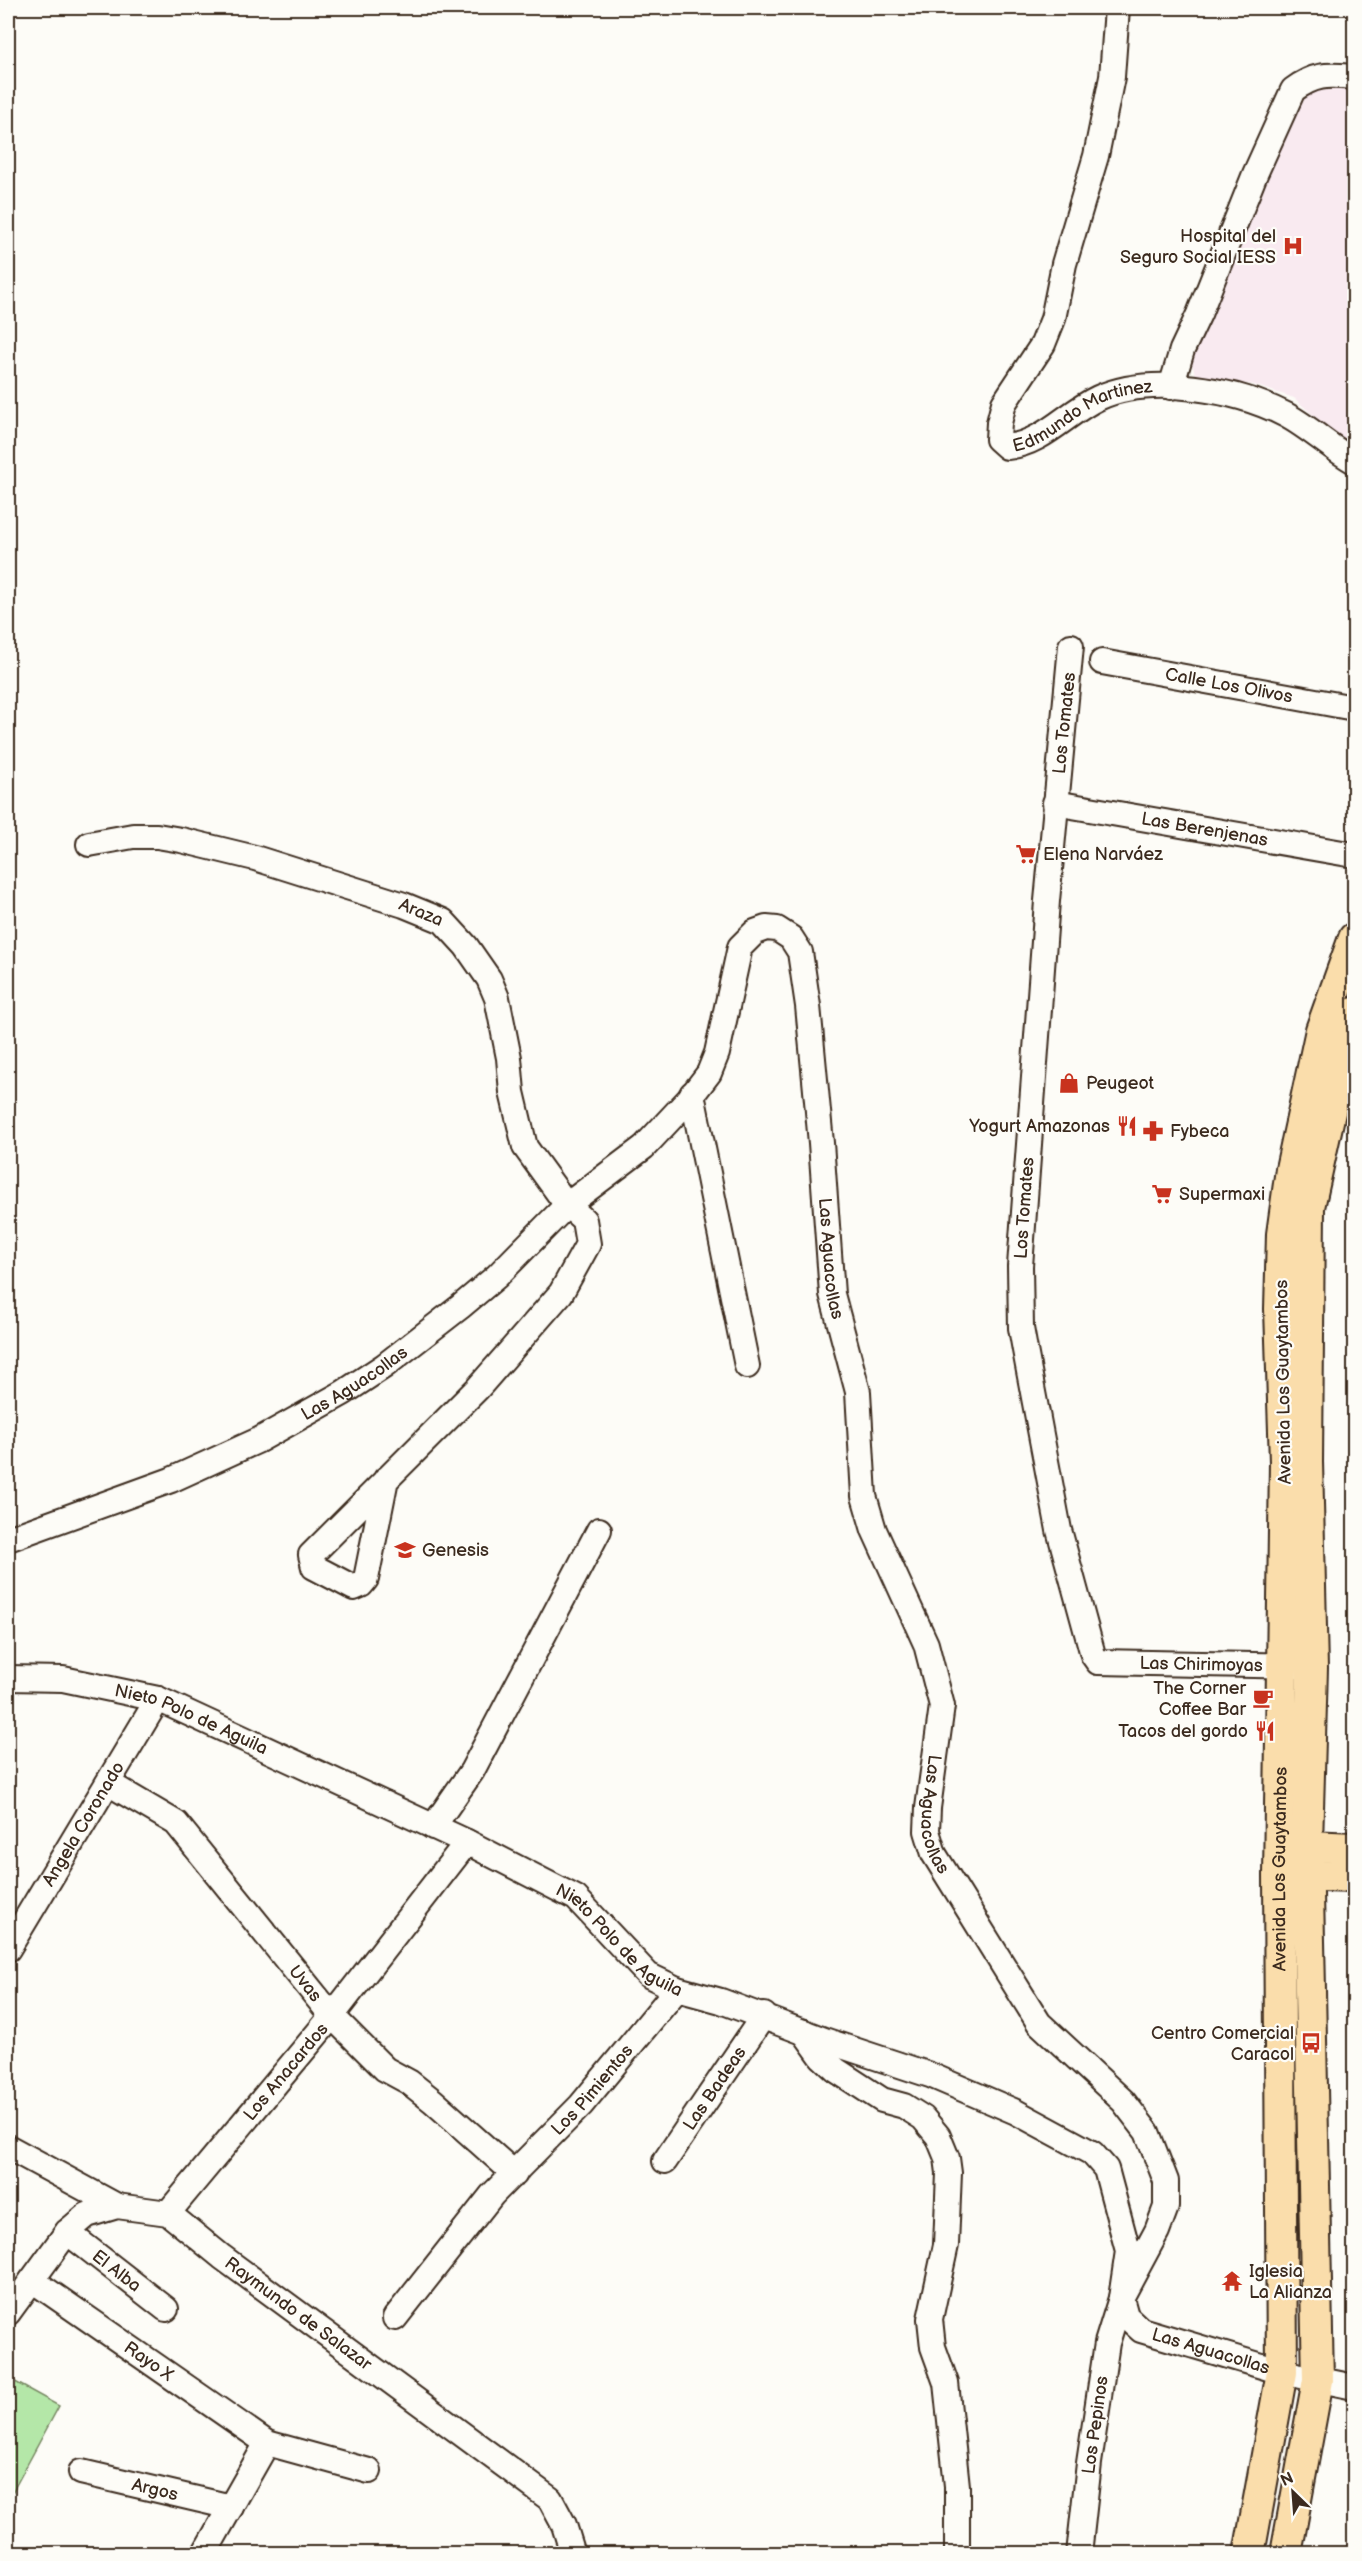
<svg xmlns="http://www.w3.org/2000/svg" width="1362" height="2561" viewBox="0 0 1362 2561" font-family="'Balsamiq Sans',sans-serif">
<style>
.built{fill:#f9eaf0}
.green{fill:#b4e7a8;stroke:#788863;stroke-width:1.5}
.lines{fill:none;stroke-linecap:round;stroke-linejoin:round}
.minor-casing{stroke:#3b2a1e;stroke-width:28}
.major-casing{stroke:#3b2a1e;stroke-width:34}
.minor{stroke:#fdfcf7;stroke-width:24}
.major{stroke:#faddab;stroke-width:30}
.labels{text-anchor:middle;stroke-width:4.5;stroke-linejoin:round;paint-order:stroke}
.poi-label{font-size:18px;fill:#3b2a1e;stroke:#fdfcf7;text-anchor:start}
.street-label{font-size:18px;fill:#3b2a1e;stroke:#fdfcf7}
</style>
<rect width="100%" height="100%" fill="#fdfcf7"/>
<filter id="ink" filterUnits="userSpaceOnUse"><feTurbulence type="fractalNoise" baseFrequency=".0167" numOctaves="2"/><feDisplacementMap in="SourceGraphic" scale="12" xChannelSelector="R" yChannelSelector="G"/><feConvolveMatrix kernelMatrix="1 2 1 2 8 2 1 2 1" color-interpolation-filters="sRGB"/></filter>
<g filter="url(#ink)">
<path class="built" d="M1354 80V451L1294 398 1254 385 1196 376 1189 356 1295 94Z"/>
<path class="green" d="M8 2378 59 2406 8 2500Z"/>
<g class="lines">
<g class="minor-casing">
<g id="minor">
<path id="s1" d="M1117 8 1112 77 1096 156 1064 264 1053 319 1043 344 1004 403 999 423 998 439 1007 447C1044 443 1066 413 1098 398 1151 374 1236 389 1286 415 1310 428 1331 448 1354 461"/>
<path d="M1171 387 1182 350 1199 314 1255 174 1293 90C1316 73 1328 75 1354 77"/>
<path id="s2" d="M1071 646 1047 901 1020 1266 1021 1328 1025 1350 1059 1530 1093 1655 1098 1662 1298 1666"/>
<path id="s3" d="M1102 662 1354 708"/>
<path id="s4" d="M1055 803 1354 855"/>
<path id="s5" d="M89 844 133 836H157L181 840 255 858 404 905 443 921 466 946 489 979 497 998 509 1058 512 1092 525 1147 567 1205 584 1220 588 1244 561 1293 478 1388 311 1555 314 1567 354 1588 361 1585 366 1579 386 1479"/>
<path d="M692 1094 747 1366"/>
<path id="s6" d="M8 1539 171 1480 259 1440 343 1393 384 1366 460 1307 497 1276 567 1205 644 1147 689 1099 709 1073 717 1053 740 947 755 932 766 928 777 929 791 938 800 952 808 1006 821 1143 832 1294 858 1392 864 1496 874 1530 926 1644 942 1706 928 1808 927 1831 934 1854 1039 2023 1123 2101 1147 2132 1166 2181V2207L1157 2231 1121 2298 1126 2316 1141 2330 1282 2372 1354 2387"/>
<path id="s7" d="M8 1678 63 1679 158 1699 467 1842 576 1898 648 1975 677 1989 721 2001 827 2041 930 2075 1016 2112 1092 2153 1106 2169 1128 2251 1121 2298 1107 2343 1089 2463 1079 2554"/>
<path id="s8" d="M108 1783 176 1823 332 2016 385 2069 409 2082 433 2101 515 2174"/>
<path d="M433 1827 472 1771 599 1530"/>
<path id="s9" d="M8 1949 158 1699"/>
<path d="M804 2032 822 2057 836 2070 882 2100 904 2106 923 2118 938 2136 947 2158 949 2173 946 2245 930 2319 933 2347 946 2383 957 2486V2554"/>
<path d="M8 2147 117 2206"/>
<path id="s10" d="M665 2161 764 2015"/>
<path id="s11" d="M168 2213 332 2016 467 1842"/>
<path id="s12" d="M67 2232 166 2309"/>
<path id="s13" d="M32 2280 267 2443 369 2471"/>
<path id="s14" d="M8 2313 67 2232 87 2215 117 2206 168 2213 222 2257 550 2499 564 2525 573 2554"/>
<path id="s15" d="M395 2318 492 2195 581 2105 677 1989"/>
<path id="s16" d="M81 2472 231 2507"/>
<path d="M204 2554 267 2443"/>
</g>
</g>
<g class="major-casing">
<g id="major">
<path d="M1288 1845 1354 1848"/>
<path d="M1288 1875 1354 1877"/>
<path id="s17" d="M1249 2554 1282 2372 1279 1876 1285 1462 1280 1309 1282 1234 1291 1169 1321 1030 1354 938"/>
<path d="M1286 2554 1318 2380 1307 1844 1312 1668 1307 1462 1309 1207 1347 1035 1354 1013"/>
</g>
</g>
<use href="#minor" class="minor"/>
<use href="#major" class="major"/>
</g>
</g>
<defs>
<g id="hospital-bare" transform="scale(1.62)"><path d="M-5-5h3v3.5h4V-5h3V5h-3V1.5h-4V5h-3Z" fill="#c8321e" stroke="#fdfcf7" stroke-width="2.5" paint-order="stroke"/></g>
<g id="supermarket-bare" transform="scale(1.62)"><path d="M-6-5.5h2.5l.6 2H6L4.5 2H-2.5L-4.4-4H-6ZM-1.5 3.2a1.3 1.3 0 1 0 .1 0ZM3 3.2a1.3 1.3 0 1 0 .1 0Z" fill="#c8321e" stroke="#fdfcf7" stroke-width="2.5" paint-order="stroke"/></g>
<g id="shop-bare" transform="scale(1.62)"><path d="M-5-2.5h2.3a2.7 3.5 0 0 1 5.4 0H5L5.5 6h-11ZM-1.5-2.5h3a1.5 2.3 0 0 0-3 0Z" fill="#c8321e" stroke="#fdfcf7" stroke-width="2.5" paint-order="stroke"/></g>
<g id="restaurant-bare" transform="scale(1.62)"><path d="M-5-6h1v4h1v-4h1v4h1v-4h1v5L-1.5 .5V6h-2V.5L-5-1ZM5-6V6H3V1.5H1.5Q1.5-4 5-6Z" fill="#c8321e" stroke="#fdfcf7" stroke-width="2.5" paint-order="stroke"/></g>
<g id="pharmacy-bare" transform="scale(1.62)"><path d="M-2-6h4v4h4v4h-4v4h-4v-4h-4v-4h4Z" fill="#c8321e" stroke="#fdfcf7" stroke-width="2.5" paint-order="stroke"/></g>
<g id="school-bare" transform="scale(1.62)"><path d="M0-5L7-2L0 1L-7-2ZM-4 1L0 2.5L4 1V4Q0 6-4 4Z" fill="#c8321e" stroke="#fdfcf7" stroke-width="2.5" paint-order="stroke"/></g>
<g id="cafe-bare" transform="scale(1.62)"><path d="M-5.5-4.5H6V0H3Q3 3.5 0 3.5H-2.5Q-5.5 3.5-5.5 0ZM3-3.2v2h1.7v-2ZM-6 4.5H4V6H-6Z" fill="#c8321e" stroke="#fdfcf7" stroke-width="2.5" paint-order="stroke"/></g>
<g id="bus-bare" transform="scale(1.62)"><path d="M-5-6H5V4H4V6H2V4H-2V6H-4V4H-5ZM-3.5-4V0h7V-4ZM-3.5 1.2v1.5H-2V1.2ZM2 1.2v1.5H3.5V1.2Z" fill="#c8321e" stroke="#fdfcf7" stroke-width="2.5" paint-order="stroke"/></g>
<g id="temple-bare" transform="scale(1.62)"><path d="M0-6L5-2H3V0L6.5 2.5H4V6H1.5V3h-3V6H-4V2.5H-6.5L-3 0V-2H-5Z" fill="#c8321e" stroke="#fdfcf7" stroke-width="2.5" paint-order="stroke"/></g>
</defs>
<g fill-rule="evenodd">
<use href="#hospital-bare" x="1293" y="246"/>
<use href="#supermarket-bare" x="1026" y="854"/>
<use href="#shop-bare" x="1069" y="1083"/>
<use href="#restaurant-bare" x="1127" y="1126"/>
<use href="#pharmacy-bare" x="1153" y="1131"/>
<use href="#supermarket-bare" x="1162" y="1194"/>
<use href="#school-bare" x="405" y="1550"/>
<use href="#cafe-bare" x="1263" y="1698"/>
<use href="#restaurant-bare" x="1265" y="1731"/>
<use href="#bus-bare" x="1311" y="2043"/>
<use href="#temple-bare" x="1232" y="2281"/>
</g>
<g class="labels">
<g class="poi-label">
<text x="1276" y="242" text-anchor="end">Hospital del<tspan x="1276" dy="21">Seguro Social IESS</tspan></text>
<text x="1043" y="860">Elena Narváez</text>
<text x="1086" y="1089">Peugeot</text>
<text x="1110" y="1132" text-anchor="end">Yogurt Amazonas</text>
<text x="1170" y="1137">Fybeca</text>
<text x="1179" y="1200">Supermaxi</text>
<text x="422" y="1556">Genesis</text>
<text x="1246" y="1694" text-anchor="end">The Corner<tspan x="1246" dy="21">Coffee Bar</tspan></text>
<text x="1248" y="1737" text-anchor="end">Tacos del gordo</text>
<text x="1294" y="2039" text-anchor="end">Centro Comercial<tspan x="1294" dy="21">Caracol</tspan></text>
<text x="1249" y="2277">Iglesia<tspan x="1249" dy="21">La Alianza</tspan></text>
</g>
<g class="street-label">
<text dy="6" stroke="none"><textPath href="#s1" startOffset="548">Edmundo Martinez</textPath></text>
<text dy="6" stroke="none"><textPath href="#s3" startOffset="129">Calle Los Olivos</textPath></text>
<text transform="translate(1064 723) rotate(-84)" y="6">Los Tomates</text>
<text dy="6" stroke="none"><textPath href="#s4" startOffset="152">Las Berenjenas</textPath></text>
<text dy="6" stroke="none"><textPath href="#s5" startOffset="344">Araza</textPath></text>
<text transform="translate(1024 1208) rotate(-86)" y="6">Los Tomates</text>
<text dy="6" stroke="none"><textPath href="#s6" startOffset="1370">Las Aguacollas</textPath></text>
<text transform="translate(1283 1382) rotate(-91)" y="6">Avenida Los Guaytambos</text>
<text dy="6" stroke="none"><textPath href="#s6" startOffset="381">Las Aguacollas</textPath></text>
<text dy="6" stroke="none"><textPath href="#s2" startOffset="1131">Las Chirimoyas</textPath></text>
<text dy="6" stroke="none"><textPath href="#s7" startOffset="190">Nieto Polo de Aguila</textPath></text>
<text dy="6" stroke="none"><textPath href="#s6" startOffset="1946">Las Aguacollas</textPath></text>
<text dy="6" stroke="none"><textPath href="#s9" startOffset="146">Angela Coronado</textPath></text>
<text dy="6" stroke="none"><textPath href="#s17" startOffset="688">Avenida Los Guaytambos</textPath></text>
<text dy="6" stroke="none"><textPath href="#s7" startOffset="676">Nieto Polo de Aguila</textPath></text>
<text dy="6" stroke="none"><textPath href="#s8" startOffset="285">Uvas</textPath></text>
<text dy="6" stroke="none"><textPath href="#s11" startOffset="184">Los Anacardos</textPath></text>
<text dy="6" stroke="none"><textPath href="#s10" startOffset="88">Las Badeas</textPath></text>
<text dy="6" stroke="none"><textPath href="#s15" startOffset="302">Los Pimientos</textPath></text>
<text dy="6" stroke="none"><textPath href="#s12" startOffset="63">El Alba</textPath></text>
<text dy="6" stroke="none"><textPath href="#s14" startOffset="374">Raymundo de Salazar</textPath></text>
<text dy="6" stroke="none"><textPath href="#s6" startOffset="2631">Las Aguacollas</textPath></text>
<text dy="6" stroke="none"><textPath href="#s13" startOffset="142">Rayo X</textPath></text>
<text transform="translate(1095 2425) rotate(-82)" y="6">Los Pepinos</text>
<text dy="6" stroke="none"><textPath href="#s16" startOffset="76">Argos</textPath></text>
</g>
</g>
<rect width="1362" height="2561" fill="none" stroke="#fdfcf7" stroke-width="30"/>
<rect x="15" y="15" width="1332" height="2531" fill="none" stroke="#3b2a1e" stroke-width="2" filter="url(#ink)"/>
<g transform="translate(1293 2492) rotate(335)" stroke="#fdfcf7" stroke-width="4.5" paint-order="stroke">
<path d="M0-4.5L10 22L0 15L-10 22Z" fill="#3b2a1e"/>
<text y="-9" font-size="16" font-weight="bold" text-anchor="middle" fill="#3b2a1e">N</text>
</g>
</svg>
